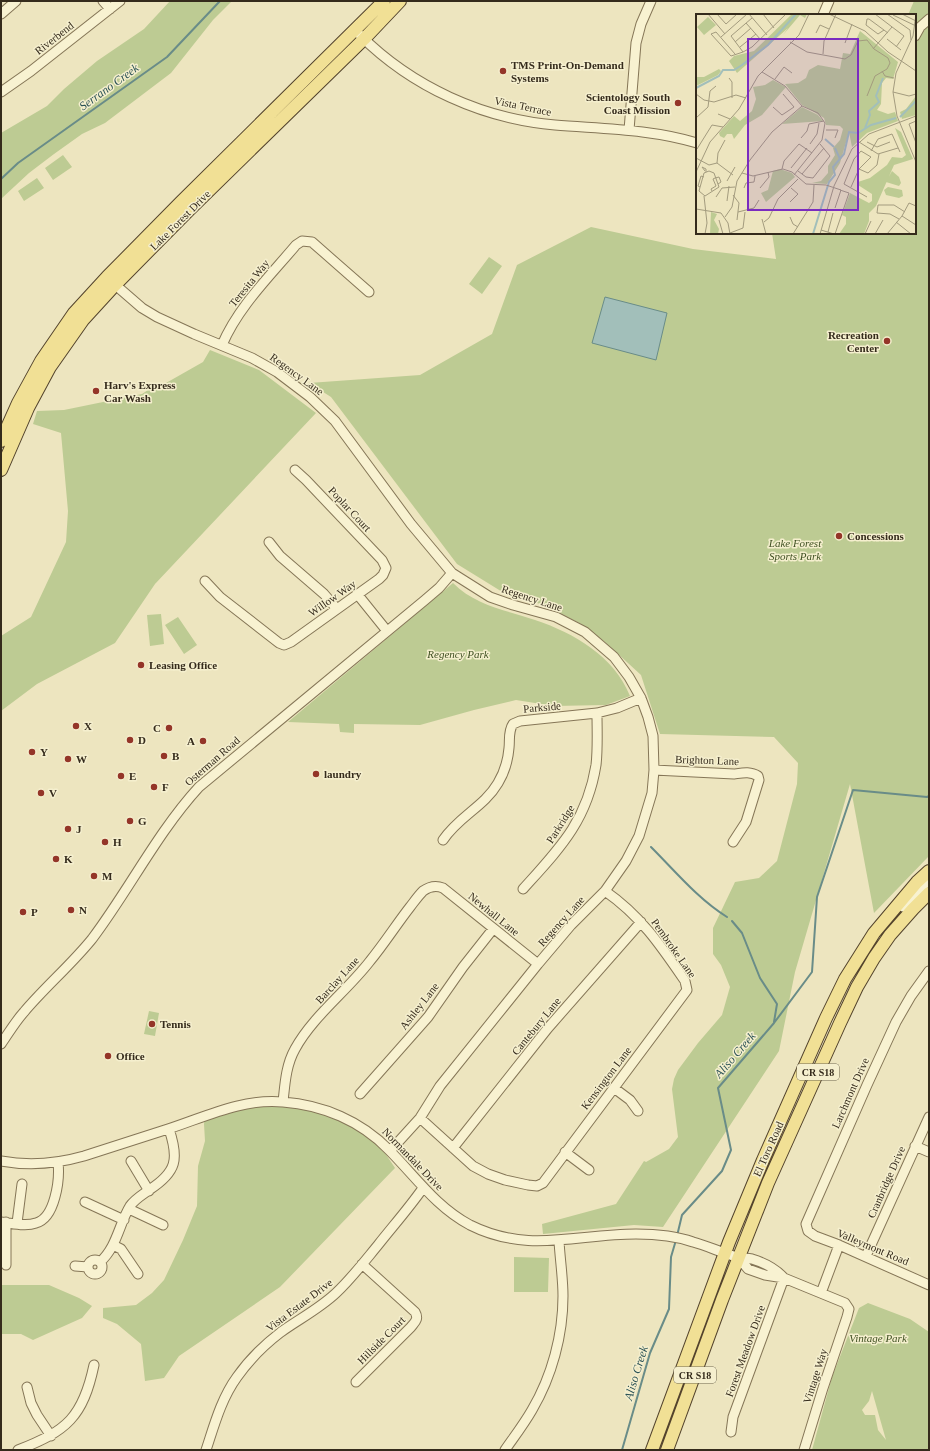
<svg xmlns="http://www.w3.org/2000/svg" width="930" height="1451" viewBox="0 0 930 1451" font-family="Georgia,serif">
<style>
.green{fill:#bdcb93;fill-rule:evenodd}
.water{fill:#a2bfba;stroke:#698c88}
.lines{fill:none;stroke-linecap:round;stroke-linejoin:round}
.stream{stroke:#698c88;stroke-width:2}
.minor-casing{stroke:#857657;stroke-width:11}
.major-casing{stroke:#53432c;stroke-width:14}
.minor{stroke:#f8f2d1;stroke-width:9}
.major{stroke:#f1e095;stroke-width:12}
.poi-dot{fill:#943528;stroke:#f5efce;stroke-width:1.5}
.labels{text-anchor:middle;stroke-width:3;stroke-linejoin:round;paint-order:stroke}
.shield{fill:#f5efce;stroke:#6f6651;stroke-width:1}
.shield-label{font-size:10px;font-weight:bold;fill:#352b1c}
.street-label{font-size:11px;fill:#352b1c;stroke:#f5efce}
.poi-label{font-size:11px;font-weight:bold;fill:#352b1c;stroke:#f5efce;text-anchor:start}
.park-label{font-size:11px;font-style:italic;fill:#405123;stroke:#f5efce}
.water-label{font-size:12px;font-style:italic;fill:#2b5255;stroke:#f5efce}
.inset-river{fill:none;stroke:#a2bfba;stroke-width:2}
.inset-road{fill:none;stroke:#a39b7e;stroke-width:1}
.view{fill:#7b2cbf;fill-opacity:0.15;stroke:#7b2cbf;stroke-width:2}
.inset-edge{fill:none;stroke:#352b1c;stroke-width:2}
</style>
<rect width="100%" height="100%" fill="#ede5bf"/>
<path class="green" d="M170 1H232L213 20 171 73 105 123 82 134 54 154 29 173 1 199V133L47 106 64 89 97 61 144 29Z
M914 1H929V856L874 913 850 784 795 972 779 1051 663 1227 634 1225 543 1234 542 1224 616 1204 644 1161 646 1162 669 1149 678 1137 672 1089 674 1079 678 1070 698 1043 722 1015 730 987 721 965 713 954V928L735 882 759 878 777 861 797 784 798 763 774 737 660 734 641 675 605 642 581 624 547 606 504 593 457 564 331 397 309 383 420 375 492 334 517 265 591 227 693 249 776 259 772 233H915V15H908Z
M63 155 72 167 53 180 45 168Z
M37 178 44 188 24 201 18 191Z
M489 257 502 266 482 294 469 284Z
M210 350 259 370 316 413 155 584 115 643 37 684 1 711V636L31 617 66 542 68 511 61 433 33 424 37 411 64 410 142 394 151 388 166 383 203 362Z
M453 583C476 606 506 610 535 620 574 633 614 656 630 696L606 705 554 706 516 700 474 710 420 725 354 724V733L340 732 339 724 288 722Z
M161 614 164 644 150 646 147 615Z
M178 617 197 645 184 654 165 625Z
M149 1011 159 1013 155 1036 144 1034Z
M272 1101 327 1110 373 1135 395 1168 280 1287 179 1356 164 1378 145 1381 141 1344 117 1324 103 1318V1308L136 1305 152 1293 164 1280 183 1240 197 1206 198 1166 205 1141 204 1124 205 1116Z
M514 1257 549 1258 548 1292H514Z
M1 1285H49L79 1298 92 1306 82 1318 33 1340 21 1334H1Z
M868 1303 910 1319 929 1332V1450H812L832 1377 859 1308ZM872 1391 886 1440 878 1430 875 1415H865L862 1410 869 1401Z"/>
<path class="water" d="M605 297 667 313 656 360 592 343Z"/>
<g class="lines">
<path class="stream" d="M1 179 18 163 167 57 220 1
M651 847C675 871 698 899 727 917
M732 921 742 933 760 978 777 1004 774 1022
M677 1236 682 1215 722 1171 731 1150 718 1088 774 1023 812 972 817 897 853 790 927 797 929 796
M622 1450 650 1353 669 1309 671 1257 676 1240"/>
<g class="minor-casing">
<path id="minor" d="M103 1 110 9
M1 14 16 1
M823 15 829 1
M360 35C412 87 483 119 555 125 603 129 651 129 697 143
M915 36 920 27 929 19
M1 92 31 71 120 1
M629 130 636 43 641 24 651 1
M112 282 142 308 157 317 194 334 252 358 277 372 310 397 335 421 411 524 452 573 490 597 513 605 556 617 585 632 614 657 629 677 641 698 648 717 653 736 654 770 652 793 639 836 626 861 605 891 571 925 538 964 440 1086 420 1118 390 1151
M222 345C238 307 270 276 296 245L302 241 312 242 369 292
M269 542 280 556 324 594 337 609
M205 581 220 597 279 643 284 645 291 642 379 579 383 575 386 568 382 560 306 480 295 470
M358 595 387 631
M654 770 734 774C742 773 750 771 758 776L759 780 746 822 733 842
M443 840C459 816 484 807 498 783 504 773 508 760 509 748 510 740 508 731 513 724L520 721 597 713 617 708 641 698
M523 889C560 848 587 821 596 765 598 748 597 730 597 713
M903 907 925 884 929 882
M929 971 911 996 896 1022 867 1085 806 1224 808 1231 815 1236 839 1245 929 1285
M1 1044C8 1034 15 1022 24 1012 45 987 71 965 92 939 129 890 157 833 199 787L425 600 439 588 452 573
M614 1088 630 1100 638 1111
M360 1094 428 1017 463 967 493 929
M283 1102C285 1083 286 1065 295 1049 313 1016 347 991 370 961 384 944 396 925 410 907 414 902 418 896 423 891 430 886 436 885 443 888L538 964
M420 1118 473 1166 488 1174 505 1180 528 1185 537 1186 543 1183 687 990 685 981C661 946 641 916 605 891
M915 1146 929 1152
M453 1148 548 1028 641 922
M565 1152 589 1170
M1 1161C29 1166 56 1164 84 1156 112 1147 140 1138 168 1129 205 1117 243 1098 283 1102 323 1105 361 1121 389 1150 415 1176 436 1207 470 1225 528 1254 576 1234 636 1234 655 1234 676 1236 693 1242 708 1246 722 1253 737 1257 742 1258 747 1258 752 1259 765 1263 775 1268 784 1278
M131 1161 149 1191
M85 1202 124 1220
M129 1209 163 1225
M1 1222C12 1223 25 1227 36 1223 55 1218 60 1180 58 1162
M17 1223 22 1184
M113 1245 121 1249 138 1274
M866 1256 929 1117
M738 1257 748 1269 765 1275 784 1278 845 1303 849 1309 847 1317 823 1388 804 1450
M88 1267a7 7 0 1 1 14 0a7 7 0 1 1-14 0Z
M100 1262C117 1247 119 1224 130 1206 135 1199 142 1195 149 1190 177 1172 179 1159 169 1129
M6 1265V1222
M75 1266 88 1267
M821 1293 839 1245
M356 1382 411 1327C415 1322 419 1319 415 1312L362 1264
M27 1387 31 1403 37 1415 51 1436
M731 1432 733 1417 784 1278
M18 1450C67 1431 83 1417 94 1365
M206 1450C214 1426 221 1399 237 1377 249 1360 264 1345 281 1332 299 1319 319 1309 336 1293 351 1279 364 1262 378 1245 393 1226 409 1208 423 1188
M505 1450C514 1437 524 1424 532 1410 552 1376 563 1335 563 1296 563 1278 560 1259 559 1241"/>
</g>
<g class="major-casing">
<path id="major" d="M1 441 18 403 41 361 74 313 107 277 181 202 384 1
M1 470 28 408 50 367 83 320 115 285 189 210 364 39 400 1
M652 1450 729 1242 763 1160 826 1018 845 979 874 933 917 882 929 871
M667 1450 722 1300 768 1183 840 1023 857 987 874 958 890 935 913 909 929 893"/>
</g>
<use href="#minor" class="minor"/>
<use href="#major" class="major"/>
</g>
<g class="poi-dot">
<circle cx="503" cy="71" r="4"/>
<circle cx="678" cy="103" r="4"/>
<circle cx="887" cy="341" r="4"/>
<circle cx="96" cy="391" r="4"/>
<circle cx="839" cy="536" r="4"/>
<circle cx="141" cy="665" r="4"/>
<circle cx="76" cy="726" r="4"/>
<circle cx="169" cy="728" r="4"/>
<circle cx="130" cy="740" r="4"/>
<circle cx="203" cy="741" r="4"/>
<circle cx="32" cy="752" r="4"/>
<circle cx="164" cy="756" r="4"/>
<circle cx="68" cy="759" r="4"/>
<circle cx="316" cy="774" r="4"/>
<circle cx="121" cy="776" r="4"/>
<circle cx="154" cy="787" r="4"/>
<circle cx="41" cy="793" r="4"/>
<circle cx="130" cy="821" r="4"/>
<circle cx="68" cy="829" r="4"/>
<circle cx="105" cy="842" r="4"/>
<circle cx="56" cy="859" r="4"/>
<circle cx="94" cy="876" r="4"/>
<circle cx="71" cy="910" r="4"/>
<circle cx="23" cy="912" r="4"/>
<circle cx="152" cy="1024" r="4"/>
<circle cx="108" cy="1056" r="4"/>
</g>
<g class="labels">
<g class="shield">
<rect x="797" y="1064" width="42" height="16" rx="3"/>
<rect x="674" y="1367" width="42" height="16" rx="3"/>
</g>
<g class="shield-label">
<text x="818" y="1076">CR S18</text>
<text x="695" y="1379">CR S18</text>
</g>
<g class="street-label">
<text transform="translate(54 38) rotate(-38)" y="4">Riverbend</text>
<text transform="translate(523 106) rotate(12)" y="4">Vista Terrace</text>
<text transform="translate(180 220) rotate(-45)" y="4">Lake Forest Drive</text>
<text transform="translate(249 283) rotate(-51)" y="4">Teresita Way</text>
<text transform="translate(297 374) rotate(36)" y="4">Regency Lane</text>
<text transform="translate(350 509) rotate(47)" y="4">Poplar Court</text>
<text transform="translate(332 598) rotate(-35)" y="4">Willow Way</text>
<text transform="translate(532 598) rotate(18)" y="4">Regency Lane</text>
<text transform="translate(542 707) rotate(-5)" y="4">Parkside</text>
<text transform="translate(707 760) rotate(2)" y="4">Brighton Lane</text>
<text transform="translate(212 761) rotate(-41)" y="4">Osterman Road</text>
<text transform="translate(560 824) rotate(-58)" y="4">Parkridge</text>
<text transform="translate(494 914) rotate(39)" y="4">Newhall Lane</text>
<text transform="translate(561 921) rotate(-48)" y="4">Regency Lane</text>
<text transform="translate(674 948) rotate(55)" y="4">Pembroke Lane</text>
<text transform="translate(337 980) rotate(-48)" y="4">Barclay Lane</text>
<text transform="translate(419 1006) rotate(-52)" y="4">Ashley Lane</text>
<text transform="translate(536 1026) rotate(-51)" y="4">Cantebury Lane</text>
<text transform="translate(606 1078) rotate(-53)" y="4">Kensington Lane</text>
<text transform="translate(850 1093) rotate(-66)" y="4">Larchmont Drive</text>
<text transform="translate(768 1149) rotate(-66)" y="4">El Toro Road</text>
<text transform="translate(413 1159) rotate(46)" y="4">Normandale Drive</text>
<text transform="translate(886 1182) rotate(-66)" y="4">Cranbridge Drive</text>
<text transform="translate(873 1247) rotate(23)" y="4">Valleymont Road</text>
<text transform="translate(299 1305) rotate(-37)" y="4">Vista Estate Drive</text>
<text transform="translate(381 1340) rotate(-45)" y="4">Hillside Court</text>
<text transform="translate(745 1351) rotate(-70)" y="4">Forest Meadow Drive</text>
<text transform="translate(815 1376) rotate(-72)" y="4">Vintage Way</text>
</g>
<g class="poi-label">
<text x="511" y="69">TMS Print-On-Demand<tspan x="511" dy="13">Systems</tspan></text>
<text x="670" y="101" text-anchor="end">Scientology South<tspan x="670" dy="13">Coast Mission</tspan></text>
<text x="879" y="339" text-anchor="end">Recreation<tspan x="879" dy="13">Center</tspan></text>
<text x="104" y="389">Harv's Express<tspan x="104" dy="13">Car Wash</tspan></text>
<text x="847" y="540">Concessions</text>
<text x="149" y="669">Leasing Office</text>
<text x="84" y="730">X</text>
<text x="161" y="732" text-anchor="end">C</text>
<text x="138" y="744">D</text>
<text x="195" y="745" text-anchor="end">A</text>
<text x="40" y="756">Y</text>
<text x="172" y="760">B</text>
<text x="76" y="763">W</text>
<text x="324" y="778">laundry</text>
<text x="129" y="780">E</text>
<text x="162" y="791">F</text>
<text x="49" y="797">V</text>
<text x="138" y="825">G</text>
<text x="76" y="833">J</text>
<text x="113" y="846">H</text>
<text x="64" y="863">K</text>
<text x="102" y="880">M</text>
<text x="79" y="914">N</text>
<text x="31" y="916">P</text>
<text x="160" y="1028">Tennis</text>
<text x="116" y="1060">Office</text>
</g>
<g class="park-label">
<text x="795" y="547">Lake Forest<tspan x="795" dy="13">Sports Park</tspan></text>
<text x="458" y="658">Regency Park</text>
<text x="878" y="1342">Vintage Park</text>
</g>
<g class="water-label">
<text transform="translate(109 87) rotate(-36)" y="4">Serrano Creek</text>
<text transform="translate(735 1055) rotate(-49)" y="4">Aliso Creek</text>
<text transform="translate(636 1373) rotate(-73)" y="4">Aliso Creek</text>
</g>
</g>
<g transform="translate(696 14)">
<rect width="220" height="220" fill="#ede5bf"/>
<path d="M96 0H111L109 4 104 1 87 21 92 14 41 59 33 47 38 42 58 37ZM12 3 20 11 8 21 1 13ZM164 17 202 48 197 65 190 64 186 69 185 90 181 96 192 100 199 98 202 107 171 119 156 133 153 118 144 149 131 170 116 169 125 167 132 159V152L139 141 137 134 144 126 147 115 144 112 130 111 128 104 106 91 89 70 102 69 110 64 113 56 122 51 144 55 147 39 154 40ZM23 55 25 57 22 61 0 72V63H8ZM77 66 90 73 66 101 49 111 38 125 36 120H31L28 124 24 122 23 119 38 102 44 107 56 97 60 85 57 73 69 71ZM220 82V101L206 105 204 98 210 95ZM106 93 122 101 127 107 86 110ZM199 114 205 118 217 145 198 151 180 192 173 199V207L168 220H143L150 210V203L146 201 154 179 173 189 176 187V180L162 171V168L174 164 191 151 196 143 206 144 210 141ZM84 155 96 159 99 163 70 188 65 179 72 176 77 157ZM196 157 203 163 205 169 203 172 190 168ZM192 173 206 176 207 182 203 184 190 181 188 176ZM15 198 21 200 18 206 23 215 22 220H14Z" fill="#bdcb93"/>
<path class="inset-river" d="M0 74 23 62 27 56H38L46 51 72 31 100 0M204 103 220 87M169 114 174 101 173 97 183 88 180 82 187 64M129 125 138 133M139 134 144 145M117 220 133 168 139 161 137 153 148 140 153 118 162 119 175 111 200 104"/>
<path class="inset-road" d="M12 0 29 20M21 0 30 10 41 0M53 0 71 21M67 0 78 14M133 0 169 17 192 38 220 57M179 0 208 22 200 33M191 0 214 16 215 26M206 0 220 7M220 0 217 22 200 59 197 78 201 102 220 148M197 1 220 12M50 9 65 26M188 16 182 20 170 11 171 5H173L192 19M120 19 124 11 133 15M25 23 51 0M191 25 205 36M39 28 55 14M94 28 111 38 149 45 155 41 162 27 171 26 178 35 192 44 194 49 191 55 179 62 171 82M149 29 156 10M44 33 60 20M177 35 196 13M47 38 35 22 56 4M39 40 20 18 15 20 35 42 47 38 56 33 90 0M127 40 128 27 140 0M186 57 189 62 198 64M66 58 89 72 106 92 122 99 129 109 126 126 98 161M33 64 36 68V84M79 65 88 53 96 59M197 78 213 82 220 80M0 80 8 86 18 88 40 81 50 84M77 93 86 101 98 93 87 80M22 100 34 105M0 104 12 93 14 77 20 72M220 107 213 110 220 129M130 116H142L139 124M105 124 111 117 113 110 128 107M163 128 182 140 202 134M171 128 181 133 194 128M114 130 121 120 123 109M1 135 16 111 27 113M175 137 182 125 196 120 204 138M0 144 13 151 21 149M21 149 22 139 29 126M21 149 37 161M95 154 111 134M86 155 88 147 103 130 116 139M163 155 172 159 181 151 183 140M9 157 6 153 10 155V158M13 157 18 159 23 173 9 182 3 177 8 159ZM102 157 110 163 117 164 134 142 124 130M0 158 14 128 43 95 62 62 103 21 113 0M46 159 57 162 87 155 96 158 110 170 130 171 145 176M106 160 128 134M19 164 23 163 25 168 22 170M31 167 39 153M4 173 2 172 5 162 8 163M155 173 163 155 175 143 165 137 158 145 148 170 171 183M48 174 50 169 58 168 59 162M64 174 73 163 72 158M16 177 15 175 20 172 17 165 19 164M37 181 43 189 41 206M8 182 11 209 9 220M20 183 26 174 39 173M31 187 33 172M94 188 102 180 95 174M139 194 145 176M0 195 25 199 32 209 34 220M42 198 58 194 63 186M206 202 220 211M29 203 36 193 41 167 54 146 76 118 106 92M94 203 97 210 102 213M66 205 70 220M203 205 194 200 181 199 182 191H198L209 198M23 206 27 220M68 208 73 204 82 185 102 165M200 208 215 220M125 216 138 220M132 218 137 199M34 219 47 214 49 198M97 220 117 188 118 171M124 220 138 172 156 135 173 120 220 102M139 220 153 179 144 176M169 220 175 207M179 220 187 206M191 220 206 202 213 189 220 192"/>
<path class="view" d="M52 25H162V196H52Z"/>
<rect width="220" height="220" class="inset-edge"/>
</g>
<rect width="930" height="1451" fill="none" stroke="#352b1c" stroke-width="4"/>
</svg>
